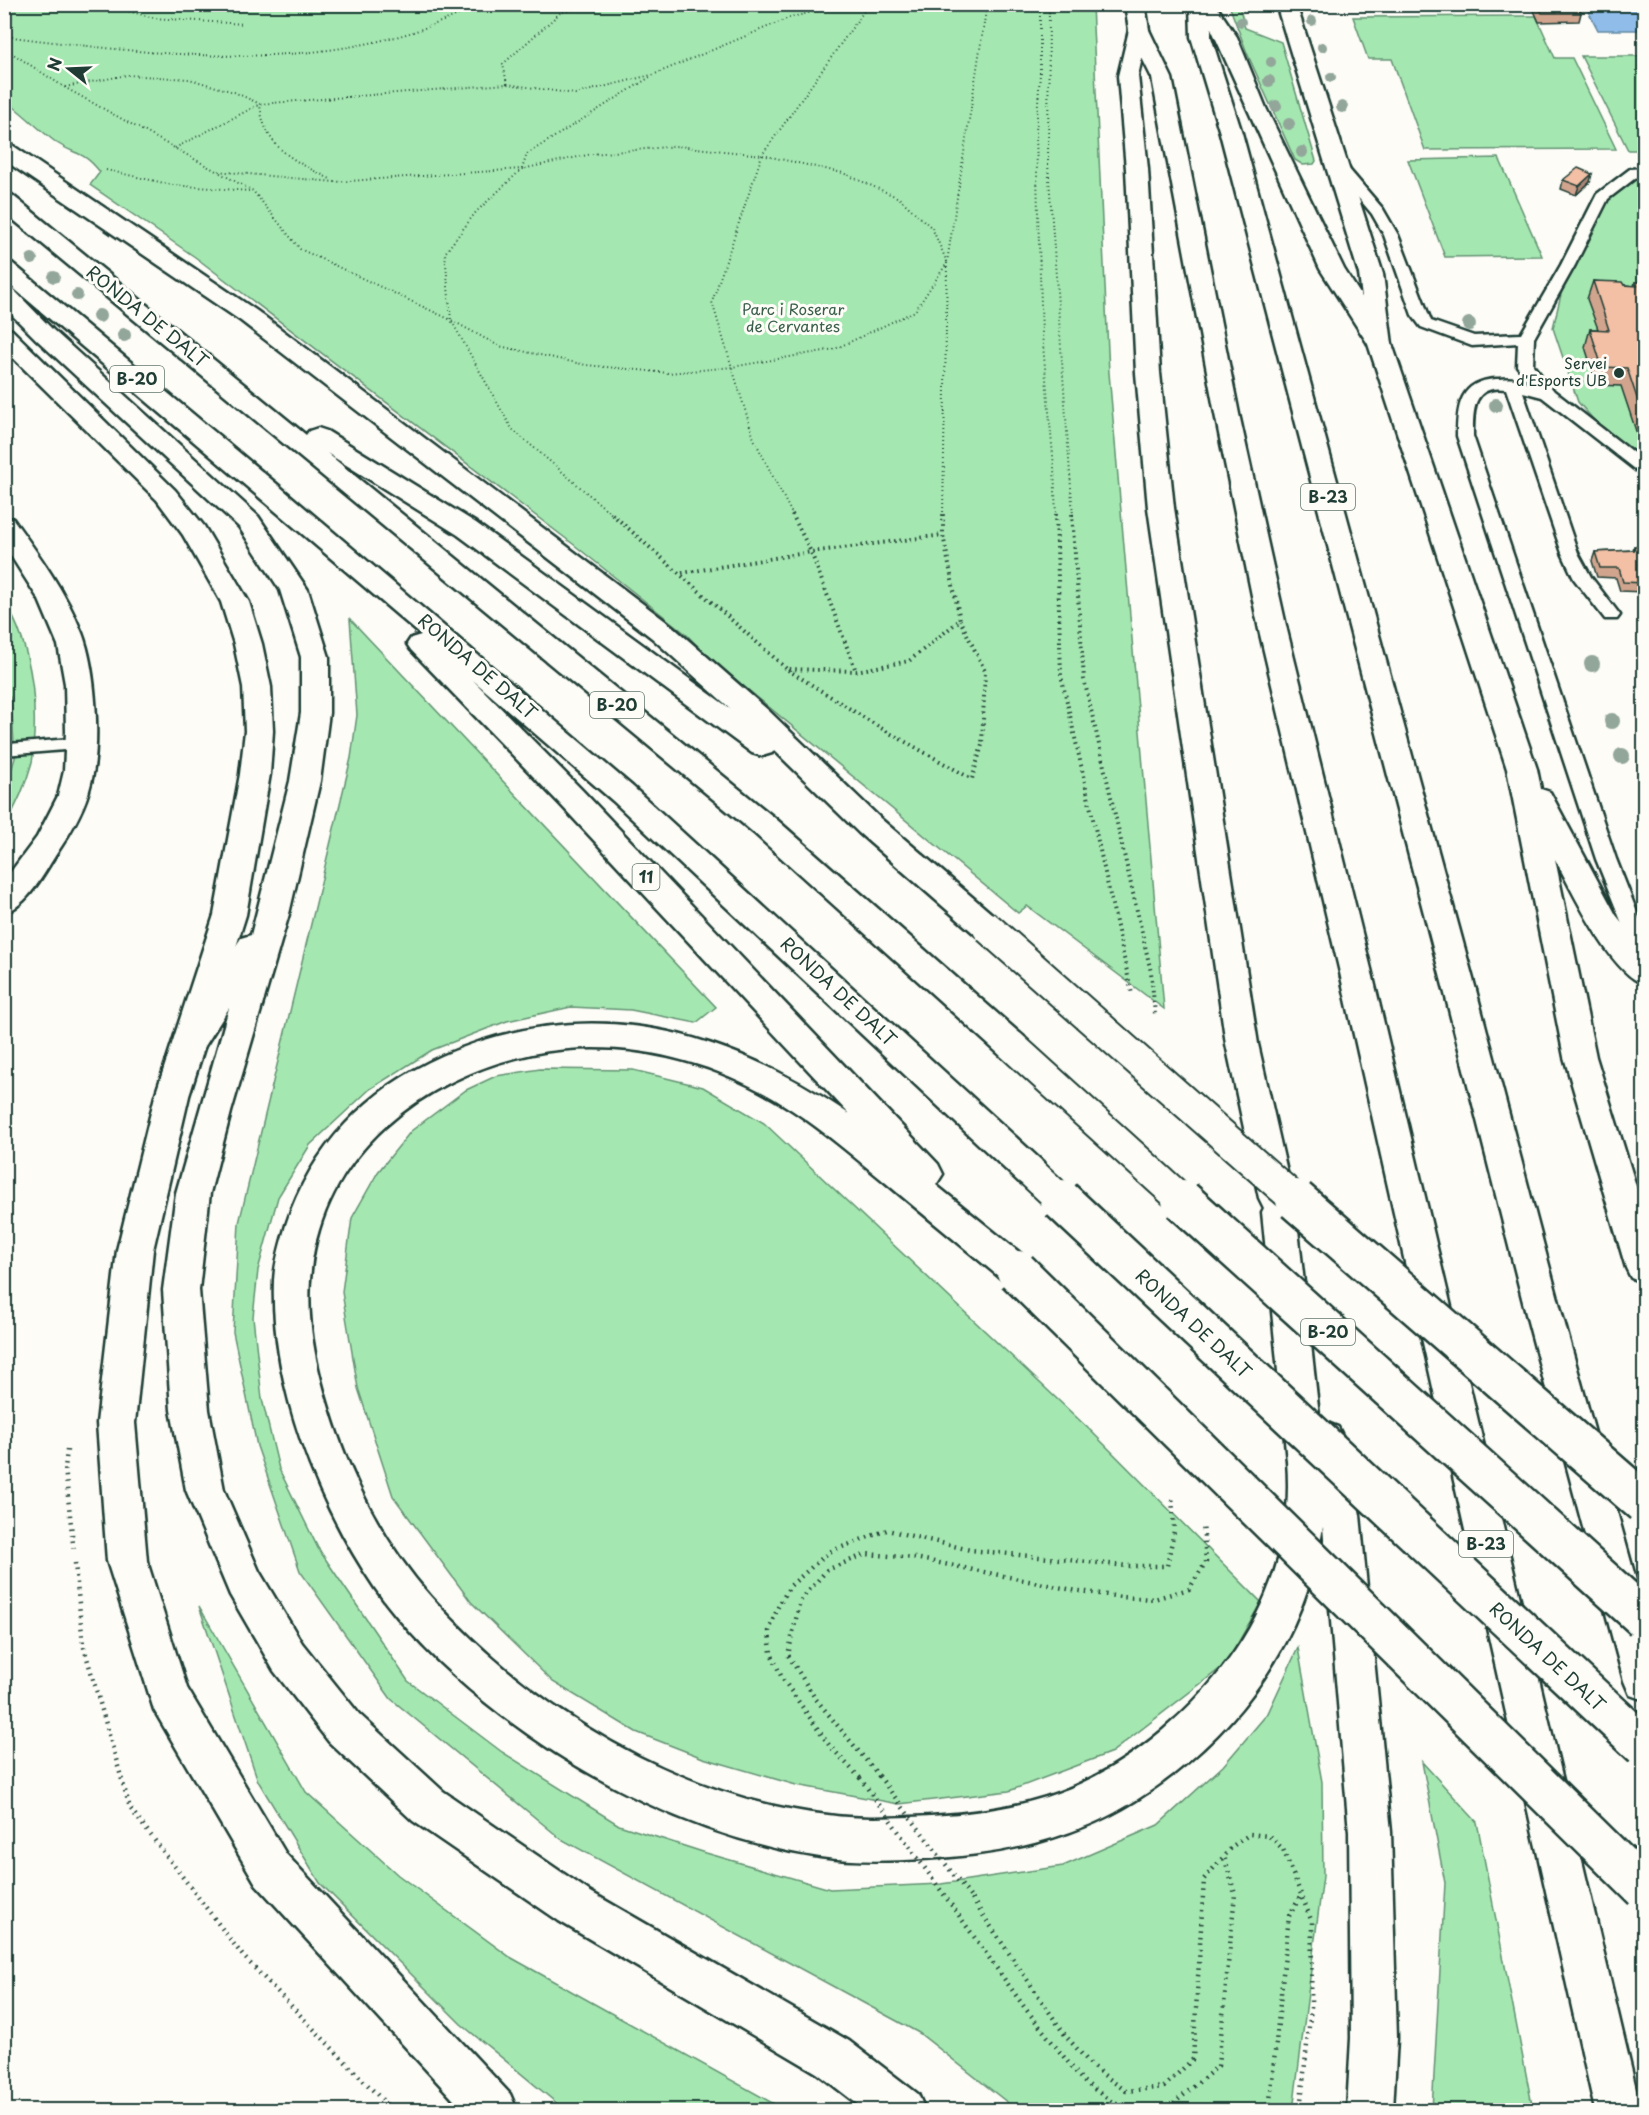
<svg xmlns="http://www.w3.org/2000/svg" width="1649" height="2115" viewBox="0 0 1649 2115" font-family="'Playpen Sans',sans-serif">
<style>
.green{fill:#a5e7b1;stroke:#629272;stroke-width:1.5}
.water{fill:#8fbce9;stroke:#6289a1;stroke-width:1.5}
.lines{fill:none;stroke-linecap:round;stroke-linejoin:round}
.service-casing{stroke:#1f3d34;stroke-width:5}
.minor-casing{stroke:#1f3d34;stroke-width:5}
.tertiary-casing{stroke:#1f3d34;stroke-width:5}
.primary-casing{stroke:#1f3d34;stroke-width:5}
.trunk-casing{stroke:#1f3d34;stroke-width:5}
.motorway-casing{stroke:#1f3d34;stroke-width:5}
.path-far2{stroke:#1f3d34;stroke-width:2;stroke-dasharray:1 3;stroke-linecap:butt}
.path-far1{stroke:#1f3d34;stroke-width:4;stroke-dasharray:1.5 4;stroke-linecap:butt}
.path{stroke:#1f3d34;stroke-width:4.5;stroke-dasharray:1.5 5;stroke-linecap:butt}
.service{fill:#fdfcf7;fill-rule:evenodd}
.minor{fill:#fdfcf7;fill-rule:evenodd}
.tertiary{fill:#fdfcf7;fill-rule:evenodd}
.primary{fill:#fdfcf7;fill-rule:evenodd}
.trunk{fill:#fdfcf7;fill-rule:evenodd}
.motorway{fill:#fdfcf7;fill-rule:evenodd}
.trunk-bridge-far1-casing{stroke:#1f3d34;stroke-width:34;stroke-linecap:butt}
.trunk-bridge-casing{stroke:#1f3d34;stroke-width:45;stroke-linecap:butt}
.path-bridge{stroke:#1f3d34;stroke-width:4.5;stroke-dasharray:1.5 5;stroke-linecap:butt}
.trunk-bridge-far1{stroke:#fdfcf7;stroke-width:30}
.trunk-bridge{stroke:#fdfcf7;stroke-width:40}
.tree{fill:#92a69a}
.wall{fill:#d1a48e;stroke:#1f3d34;stroke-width:1.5}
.shaded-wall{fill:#aa8674;stroke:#1f3d34;stroke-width:1.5}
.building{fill:#f3bfa5;stroke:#1f3d34;stroke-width:1.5}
.poi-dot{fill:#1f3d34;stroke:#fdfcf7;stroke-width:2}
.labels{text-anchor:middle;stroke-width:6;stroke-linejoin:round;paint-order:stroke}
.far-park-label{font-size:15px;fill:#3a5f4d;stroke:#fdfcf7}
.far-poi-label{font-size:15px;fill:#1f3d34;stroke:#fdfcf7;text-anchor:end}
.shield{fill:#fdfcf7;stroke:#62766e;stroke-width:1.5}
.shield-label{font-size:16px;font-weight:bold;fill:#1f3d34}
.street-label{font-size:18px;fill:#1f3d34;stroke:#fdfcf7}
</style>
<rect width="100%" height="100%" fill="#fdfcf7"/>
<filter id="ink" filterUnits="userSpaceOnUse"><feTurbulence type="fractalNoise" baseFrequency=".0167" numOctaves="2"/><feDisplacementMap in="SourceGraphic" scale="12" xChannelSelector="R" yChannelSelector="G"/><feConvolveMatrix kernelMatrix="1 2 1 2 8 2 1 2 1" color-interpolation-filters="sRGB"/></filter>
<g filter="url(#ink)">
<path class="green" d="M5 4 1092 5 1109 373 1164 1009 1027 906 1018 913 706 655 686 634 573 544 195 257 90 185 100 172C83 150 76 156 57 143 39 130 23 113 5 100Z
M1229 5H1239L1245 28 1281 42 1316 161 1314 164 1303 165 1295 160 1247 53Z
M1536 16 1555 58H1572L1616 149 1425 150 1392 59H1368L1353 17Z
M1581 56H1644V150H1628Z
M1499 158 1542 256 1445 257 1408 160Z
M1635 172H1644V469L1624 454 1578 402 1553 328 1568 265 1602 197Z
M5 602C29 642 36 688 34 735 33 743 34 754 32 762 26 784 16 807 5 825V791L15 758 11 700 5 686Z
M350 619 716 1007 696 1023 631 1010 571 1007 507 1021 432 1050 370 1089 310 1145 278 1197 258 1270 253 1317 262 1399 279 1469 318 1548 408 1681 502 1752 619 1825 706 1853 830 1889 941 1884 1063 1866 1158 1825 1223 1766 1268 1713 1298 1648 1322 1782 1323 1876 1293 2110H1017L919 2033 561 1839 391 1699 300 1571 257 1446 233 1332 239 1223 351 758 357 715Z
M540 1069 633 1070 703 1087 764 1123 1091 1431 1261 1602 1226 1664 1112 1752 1009 1791 899 1804 796 1785 703 1758 636 1732 553 1682 471 1602 393 1496 358 1388 342 1292 352 1218 378 1172 411 1131 466 1090 496 1076Z
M199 1606 306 1792 398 1875 510 1957 785 2110H565L461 2024 320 1883 258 1781Z
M1422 1762 1477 1822 1533 2110H1432L1445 1883Z"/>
<path class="water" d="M1585 5H1644V30H1598Z"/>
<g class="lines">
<g class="service-casing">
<path id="service" d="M1336 159 1341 160 1383 209 1398 235 1431 321 1474 336 1521 334 1561 265 1597 194 1630 169 1644 168V176H1638L1608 199 1575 265 1534 338 1533 365 1554 391 1644 461V474L1638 472 1542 397 1523 392 1578 553 1591 577 1620 615 1617 619H1605L1574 579 1562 553 1506 389C1472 384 1473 411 1473 436L1616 859 1644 930V960L1637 958 1634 953 1596 859 1457 436C1457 406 1460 381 1496 379 1501 379 1510 378 1515 379 1520 380 1526 383 1532 385L1517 366 1518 343 1472 346 1421 327 1412 315 1384 235 1372 214 1329 163Z
M82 738 89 740 91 744 89 748 4 755V745L9 744Z"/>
</g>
<g class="minor-casing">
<path id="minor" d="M4 517 13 519C39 555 66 592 82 633 96 669 101 745 91 783 85 809 70 834 55 856 43 875 27 906 4 913V881L37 837 58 796 64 771 66 732 65 684 58 645 39 600 4 545Z"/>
</g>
<g class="tertiary-casing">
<path id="tertiary" d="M4 328 12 330 175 490 204 526 249 602 262 644 271 687 273 731 270 774 246 915 189 1096 153 1250 135 1423 147 1561 187 1688 286 1854 510 2094 517 2110H463L256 1884 154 1710 107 1561 97 1423 117 1250 155 1096 214 915 240 774 245 731 243 687 234 644 221 602 183 535 157 500 4 349Z"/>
</g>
<g class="primary-casing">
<path id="primary" d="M1125 4H1145L1149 30 1146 34H1132L1129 30Z
M1276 4H1296L1383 274 1392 344 1388 349 1380 351 1372 349 1368 344 1359 274Z"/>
</g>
<g class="trunk-casing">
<path id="trunk" d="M1190 4H1215L1237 37 1266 108 1344 269 1392 344 1537 769 1541 789 1550 792 1616 915 1644 950V984C1610 973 1572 890 1555 859L1596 1057 1644 1212V1283L1631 1278 1626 1268 1564 1057 1507 769 1368 344 1320 269 1211 28V37L1242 133 1476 990 1471 998 1460 1002 1449 998 1444 990 1220 133 1191 37Z
M1139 24 1146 26 1149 30 1172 78 1239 414 1287 630 1373 977 1368 985 1357 989 1346 985 1341 977 1259 630 1215 414 1152 78 1142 58 1138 76 1148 169 1160 373 1174 508 1258 1044 1293 1198 1291 1202 1296 1212 1320 1424 1325 1422 1338 1427 1344 1439 1360 1515 1391 1832 1397 2038 1393 2110H1347L1351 2038 1349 1832 1323 1527C1304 1640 1242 1729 1147 1793 1080 1839 1002 1855 922 1859 889 1861 854 1862 820 1857 698 1838 581 1779 485 1702 444 1669 405 1631 375 1588 317 1503 270 1384 274 1280 275 1261 281 1243 286 1225 311 1147 368 1089 442 1056 588 992 722 1028 849 1114L560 804 411 650 407 644 411 638 421 635 4 280V261L12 263 278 485 633 787 1043 1162 1048 1172 1043 1182 1031 1186 1019 1182 613 801 473 680 582 790 938 1164 943 1174 936 1185 1030 1261 1035 1271 1030 1281 1017 1286 1004 1281C965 1248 925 1216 886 1183 855 1158 826 1132 792 1110 717 1060 622 1036 532 1054 422 1077 324 1153 311 1270 304 1325 320 1383 337 1433 358 1492 389 1550 431 1597 531 1709 678 1798 828 1815 856 1819 884 1818 911 1817 1013 1813 1084 1797 1163 1730 1244 1661 1296 1570 1287 1461L1262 1212 1264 1208 1259 1198 1226 1044 1148 508 1136 373 1126 169 1118 76 1129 30 1132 26Z
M4 144 12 145 257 311 672 626 769 711 881 819 999 920 1004 928 999 936 988 939 977 936 859 833 774 750 772 753 762 756 752 753 458 535 327 453 776 819 1024 1037 1028 1046 1024 1055 1012 1059 1000 1055 754 833 4 212V193L12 195 306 435 309 431 318 428 327 431 476 523 732 710 652 638 241 321 4 160Z
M4 286 12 288 53 330 258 516 308 590 329 657V713L320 781 289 914 231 1112 210 1193 199 1290 209 1410 224 1490 259 1571 302 1643 359 1714 443 1791 589 1891 849 2041 918 2094 925 2110H865L817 2073 559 1921 413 1821 329 1742 274 1671 230 1595 186 1490 171 1410 163 1290 176 1193 229 1008 200 1054 188 1058 176 1054 172 1045 241 938 251 935 290 781 301 713V657L280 590 239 527 37 340 4 307Z"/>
</g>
<g class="motorway-casing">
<path id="motorway" d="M1357 965 1368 969 1373 977 1641 2110H1595L1341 977 1346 969Z
M1460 978 1471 982 1476 990 1562 1314 1644 1609V1700L1630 1695 1624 1681 1526 1314 1444 990 1449 982Z"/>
</g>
<path class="path-far2" d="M102 4 154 18 243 24
M258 4 317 9 346 4
M1040 4V74L1036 131 1038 214 1042 334 1054 467 1056 516
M1049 4 1048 164 1073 516
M4 36C135 52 269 71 399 36 429 28 457 15 485 4
M4 48 64 87 216 171 335 182 522 169 527 154 655 74 789 18 842 4
M507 84 503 64 560 13 591 4
M65 87 127 75 189 79 234 92 260 104C264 150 296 161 332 180
M175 148 260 104 507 84 575 94 651 75
M106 170 173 185 249 191
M220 173 253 191 300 249 451 320 499 346 586 365 669 373 732 367 835 349 915 311 947 263
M947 262 987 4
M4 479 11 489
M614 516 512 429 451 320 445 253 476 212 522 169 592 154 677 146 762 155 843 173 899 198 932 228 947 262
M793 516 754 439 712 302 762 155 869 4
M943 516 947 262"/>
<path class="path-far1" d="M612 514 787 669 856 671 909 661 960 620 943 535V514
M792 514 811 552 856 671
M1056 514 1061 675 1132 994
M1072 514 1084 679 1151 972 1155 1014
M682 573 811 552 943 535
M788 670 879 727 972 779 982 745 985 671 960 620"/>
<path class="path" d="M67 1450 65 1468 74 1553
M75 1563 83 1644 130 1808 243 1956 392 2110
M879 1776 815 1698 788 1655 800 1601 827 1570 866 1554 915 1558 1073 1590 1121 1597 1154 1599 1189 1589 1206 1562 1203 1524
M860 1778 829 1745 782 1678 771 1653 769 1631 778 1607 790 1586 829 1552 887 1530 970 1550 1128 1566H1167L1174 1531 1172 1495
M972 1899 1065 2035 1093 2067 1126 2091 1164 2087 1193 2059 1204 1879 1234 1845 1250 1834 1269 1836 1283 1849 1312 1922 1311 2008 1300 2110
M955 1910 1025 2008 1083 2081 1112 2102 1142 2108 1172 2105 1218 2066 1235 1894 1224 1856
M1269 2110 1289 1916 1300 1897"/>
<use href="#service" class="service"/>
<use href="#minor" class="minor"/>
<use href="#tertiary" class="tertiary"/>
<use href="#primary" class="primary"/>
<use href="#trunk" class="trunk"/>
<use href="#motorway" class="motorway"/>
<g class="trunk-bridge-far1-casing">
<path id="trunk-bridge-far1" d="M988 928 1298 1202
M1012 1046 1184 1202
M1031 1172 1063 1202"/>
</g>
<g class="trunk-bridge-casing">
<path id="trunk-bridge" d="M1061 1200 1644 1746
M1182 1200 1644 1618
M1296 1200 1644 1503
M1017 1271 1644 1889"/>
</g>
<path class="path-bridge" d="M879 1776 972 1899
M860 1778 955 1910"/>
<use href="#trunk-bridge-far1" class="trunk-bridge-far1"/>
<use href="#trunk-bridge" class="trunk-bridge"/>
</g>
<g class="tree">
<circle cx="1312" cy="21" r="5"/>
<circle cx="1241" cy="22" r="5"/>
<circle cx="1322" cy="47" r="5"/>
<circle cx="1271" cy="62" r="5"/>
<circle cx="1331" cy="77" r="5"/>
<circle cx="1269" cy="81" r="6"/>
<circle cx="1276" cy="106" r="6"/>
<circle cx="1342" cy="107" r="6"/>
<circle cx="1289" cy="124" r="6"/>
<circle cx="1302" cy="152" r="6"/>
<circle cx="32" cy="259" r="6"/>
<circle cx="54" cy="277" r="6"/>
<circle cx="77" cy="295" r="6"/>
<circle cx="99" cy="316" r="7"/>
<circle cx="1469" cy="324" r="7"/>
<circle cx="124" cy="335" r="7"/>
<circle cx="1496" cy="405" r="7"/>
<circle cx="1592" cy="664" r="8"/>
<circle cx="1612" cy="721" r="8"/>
<circle cx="1622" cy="756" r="8"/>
</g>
<path class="wall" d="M1531 4H1577L1581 13 1579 21 1539 22Z
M1563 180 1590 182 1576 195 1561 189Z
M1593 281 1634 286 1635 282H1644V434H1637L1621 386 1597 385 1585 347 1590 329H1598L1587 299Z
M1634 546 1644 547V592L1620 591 1616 578 1597 577 1592 561 1595 552 1633 550Z"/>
<path class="shaded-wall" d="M1592 174 1590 182 1576 195 1579 186Z"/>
<path class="building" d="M1537 4H1577L1581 13H1542Z
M1578 168 1592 174 1579 186 1563 180Z
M1593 281 1622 282 1624 285 1637 286 1635 282H1644V416H1643L1627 368 1602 367 1590 329 1609 330Z
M1634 546 1644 547V583L1623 582 1619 568H1600L1595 552 1635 550Z"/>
</g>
<circle class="poi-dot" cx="1619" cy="373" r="6"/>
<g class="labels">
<g class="far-park-label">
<text x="793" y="315">Parc i Roserar<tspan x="793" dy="17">de Cervantes</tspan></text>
</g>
<g class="far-poi-label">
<text x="1607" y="369">Servei<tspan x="1607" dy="17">d'Esports UB</tspan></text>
</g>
<g class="shield">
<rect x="110" y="366" width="54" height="26" rx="4.5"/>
<rect x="1301" y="484" width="54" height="26" rx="4.5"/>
<rect x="590" y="692" width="54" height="26" rx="4.5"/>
<rect x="632.5" y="864" width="27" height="26" rx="4.5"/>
<rect x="1301" y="1319" width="54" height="26" rx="4.5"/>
<rect x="1459" y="1531" width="54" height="26" rx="4.5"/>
</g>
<g class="shield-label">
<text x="137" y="385">B-20</text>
<text x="1328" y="503">B-23</text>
<text x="617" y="711">B-20</text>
<text x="646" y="883">11</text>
<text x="1328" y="1338">B-20</text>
<text x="1486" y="1550">B-23</text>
</g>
<g class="street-label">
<text transform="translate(147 317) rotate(39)" y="6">RONDA DE DALT</text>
<text transform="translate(477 667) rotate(41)" y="6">RONDA DE DALT</text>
<text transform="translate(838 992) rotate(43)" y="6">RONDA DE DALT</text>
<text transform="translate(1193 1324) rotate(43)" y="6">RONDA DE DALT</text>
<text transform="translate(1547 1657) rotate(43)" y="6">RONDA DE DALT</text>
</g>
</g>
<rect width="1649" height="2115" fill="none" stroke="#fdfcf7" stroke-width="24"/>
<rect x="12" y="12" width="1625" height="2091" fill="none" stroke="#1f3d34" stroke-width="2" filter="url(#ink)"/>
<g transform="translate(69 69) rotate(288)" stroke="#fdfcf7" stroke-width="4.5" paint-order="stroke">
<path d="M0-4.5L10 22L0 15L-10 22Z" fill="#1f3d34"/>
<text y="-9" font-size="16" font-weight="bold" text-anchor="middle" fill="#1f3d34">N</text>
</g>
</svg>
